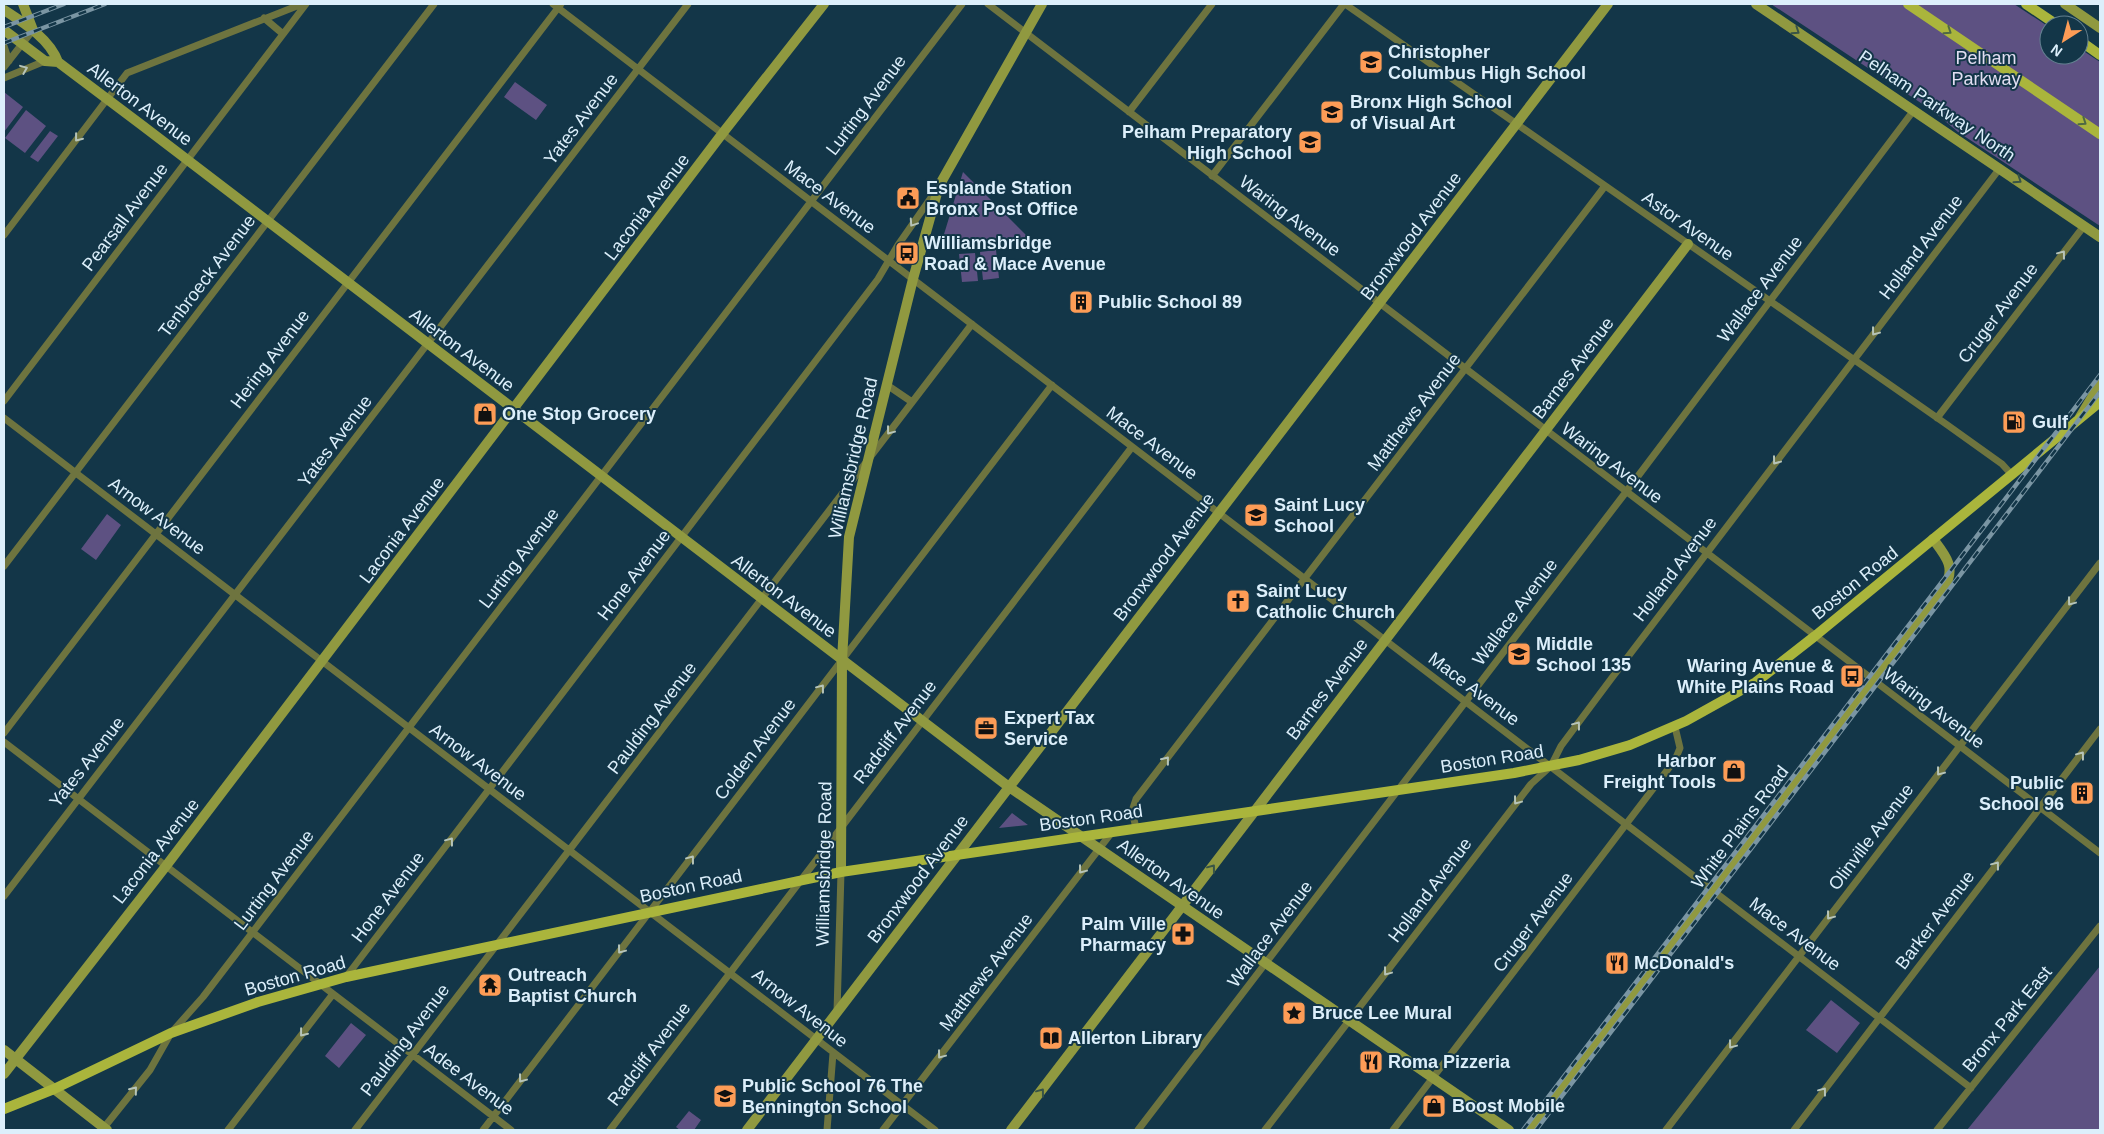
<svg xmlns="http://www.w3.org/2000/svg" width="2104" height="1134" viewBox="0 0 2104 1134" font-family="Arial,sans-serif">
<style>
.green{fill:#5d5182}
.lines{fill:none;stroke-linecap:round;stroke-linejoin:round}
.street{stroke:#6e743f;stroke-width:7}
.secondary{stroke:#909940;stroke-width:10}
.primary{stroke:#aab53c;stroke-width:10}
.rail-casing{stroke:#7a95a3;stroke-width:4.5}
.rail{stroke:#133648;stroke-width:2.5;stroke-dasharray:8;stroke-linecap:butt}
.oneway{stroke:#385446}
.oneway2{stroke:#4f6943}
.oneway3{stroke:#b6c4b9}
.labels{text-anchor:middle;stroke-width:4;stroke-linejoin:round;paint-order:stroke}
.poi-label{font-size:18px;font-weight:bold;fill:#dceffb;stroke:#133648;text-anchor:start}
.park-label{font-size:18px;fill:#e2def2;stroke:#133648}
.street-label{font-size:18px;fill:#dceffb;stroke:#133648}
</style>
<rect width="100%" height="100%" fill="#133648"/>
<path class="green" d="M1771 4H2014L2049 27V55H2079V48L2100 62V226L1958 132 1933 111Z
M515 82 547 105 536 120 504 97Z
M4 92 23 107 4 132Z
M26 110 46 126 25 153 5 138Z
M50 131 58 136 38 162 30 157Z
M963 172 1028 237 941 244Z
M996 250 999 278 983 280 980 252Z
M975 253 978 281 962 282 959 254Z
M107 514 121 525 96 560 81 549Z
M1012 813 1028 825 999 828Z
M2100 966V1130H1967Z
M1831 1000 1860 1023 1837 1053 1806 1030Z
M351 1023 366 1035 339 1068 325 1056Z
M689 1111 701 1120 694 1130H680L676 1127Z"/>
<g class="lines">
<path class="street" d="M553 4 1971 1088
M988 4 2100 853
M1345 4 1946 424 2002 464 2012 475
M264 18 283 34
M4 46 9 61
M4 67 33 30
M4 78 45 61
M1129 112 1212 4
M1212 176 1344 4
M4 235 127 73 302 4
M887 385 912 402
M4 401 306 4
M4 418 935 1130
M1937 418 2084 226
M4 566 434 4
M4 733 561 4
M4 742 511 1130
M1136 828 1132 811 1136 799 1605 186
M4 896 688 4
M346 977 878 279 898 245 935 192
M837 1012 841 872
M102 1130 150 1070 171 1033 203 997 962 4
M228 1130 333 994
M355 1130 972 324
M483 1130 1052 385
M610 1130 1132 447
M827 1130 833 1053
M883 1130 1112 832
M1138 1130 1626 492 1914 110
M1265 1130 1531 784 1551 766 1561 746 1611 679 2000 168
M1393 1130 1675 760 1680 748 1675 727
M1666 1130 2100 563
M1794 1130 2100 729
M1937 1130 2100 926"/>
<path class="secondary" d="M23 4 33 30
M1756 4 2100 237
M2065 4 2100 28
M4 10C24 23 50 39 58 62
M4 30 45 61 58 62 143 126 1009 787 1509 1130
M2080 417 2100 384
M841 872 842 660 849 537 913 279 939 186 1042 4
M4 1050 107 1130
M4 1074 166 866 722 134 824 4
M747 1130 1608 4
M1011 1130 1688 244
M1530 1130 1944 587C1957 568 1945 555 1933 539"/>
<path class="primary" d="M1908 4 2100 134
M2026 4 2057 25
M2079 40 2100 55
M4 1109 54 1089 171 1033 258 1002 346 977 841 872 1514 773 1579 760 1630 745 1686 721 1756 682 1815 636 2100 402"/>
<g class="rail-casing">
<path id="rail" d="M4 27 64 4
M4 43 105 4
M1523 1130 2100 375
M1536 1130 2100 392"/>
</g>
<use href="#rail" class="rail"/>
</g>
<defs><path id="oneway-chevron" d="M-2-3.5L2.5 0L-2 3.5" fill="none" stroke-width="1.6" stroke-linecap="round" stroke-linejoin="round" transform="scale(1.25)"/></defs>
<g class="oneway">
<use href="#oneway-chevron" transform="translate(1796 31) rotate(34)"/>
<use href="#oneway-chevron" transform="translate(2018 180) rotate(34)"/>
<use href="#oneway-chevron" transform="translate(1212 868) rotate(-53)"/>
<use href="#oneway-chevron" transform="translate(1041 1092) rotate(-53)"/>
</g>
<g class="oneway2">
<use href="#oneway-chevron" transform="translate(1948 31) rotate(34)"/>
<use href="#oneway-chevron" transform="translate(2083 122) rotate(34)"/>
</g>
<g class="oneway3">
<use href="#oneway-chevron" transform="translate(24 69) rotate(-22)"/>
<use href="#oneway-chevron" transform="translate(78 138) rotate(128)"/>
<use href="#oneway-chevron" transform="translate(913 223) rotate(124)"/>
<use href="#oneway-chevron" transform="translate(2062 254) rotate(-53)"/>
<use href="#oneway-chevron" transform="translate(1875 332) rotate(127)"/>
<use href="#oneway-chevron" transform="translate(890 431) rotate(127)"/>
<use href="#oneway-chevron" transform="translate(1776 461) rotate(127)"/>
<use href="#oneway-chevron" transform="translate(2071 602) rotate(127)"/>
<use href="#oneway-chevron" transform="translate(821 688) rotate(-53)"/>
<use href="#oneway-chevron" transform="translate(1577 725) rotate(-53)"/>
<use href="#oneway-chevron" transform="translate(2081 755) rotate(-53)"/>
<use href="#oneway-chevron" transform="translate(1166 760) rotate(-52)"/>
<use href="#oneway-chevron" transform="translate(1940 772) rotate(127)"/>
<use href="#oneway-chevron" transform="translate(1517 801) rotate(127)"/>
<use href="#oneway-chevron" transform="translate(450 841) rotate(-53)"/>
<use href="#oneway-chevron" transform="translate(691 859) rotate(-53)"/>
<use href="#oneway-chevron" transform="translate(1996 865) rotate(-53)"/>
<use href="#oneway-chevron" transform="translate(1082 870) rotate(127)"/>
<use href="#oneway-chevron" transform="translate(1830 916) rotate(127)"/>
<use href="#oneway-chevron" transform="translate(621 950) rotate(127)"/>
<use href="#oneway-chevron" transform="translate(1387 972) rotate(127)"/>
<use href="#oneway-chevron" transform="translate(303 1033) rotate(128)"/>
<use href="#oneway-chevron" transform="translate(1732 1045) rotate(127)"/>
<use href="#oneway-chevron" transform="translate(941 1055) rotate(127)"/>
<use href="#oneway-chevron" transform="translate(522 1079) rotate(127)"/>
<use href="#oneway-chevron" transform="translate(134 1090) rotate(-51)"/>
<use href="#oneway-chevron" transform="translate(1823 1091) rotate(-53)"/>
</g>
<defs>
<g id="school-square" transform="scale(1.25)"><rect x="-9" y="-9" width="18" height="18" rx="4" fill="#fd9c56" stroke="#133648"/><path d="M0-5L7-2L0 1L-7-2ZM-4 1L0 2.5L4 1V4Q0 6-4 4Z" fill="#111"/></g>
<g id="civic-square" transform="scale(1.25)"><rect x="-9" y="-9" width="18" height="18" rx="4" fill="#fd9c56" stroke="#133648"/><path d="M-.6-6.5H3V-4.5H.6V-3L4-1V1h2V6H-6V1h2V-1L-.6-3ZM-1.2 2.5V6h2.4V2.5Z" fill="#111"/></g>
<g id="bus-square" transform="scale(1.25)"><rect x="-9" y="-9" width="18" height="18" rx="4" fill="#fd9c56" stroke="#133648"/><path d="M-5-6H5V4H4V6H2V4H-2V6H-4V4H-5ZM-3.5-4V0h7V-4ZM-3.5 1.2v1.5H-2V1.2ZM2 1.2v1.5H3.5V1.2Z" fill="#111"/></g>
<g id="building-square" transform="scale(1.25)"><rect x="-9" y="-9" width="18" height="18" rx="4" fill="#fd9c56" stroke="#133648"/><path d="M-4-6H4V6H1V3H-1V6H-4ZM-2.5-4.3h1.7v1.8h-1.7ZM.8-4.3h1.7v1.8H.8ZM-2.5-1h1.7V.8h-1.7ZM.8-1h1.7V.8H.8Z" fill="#111"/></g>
<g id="shop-square" transform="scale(1.25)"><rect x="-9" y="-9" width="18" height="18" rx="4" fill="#fd9c56" stroke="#133648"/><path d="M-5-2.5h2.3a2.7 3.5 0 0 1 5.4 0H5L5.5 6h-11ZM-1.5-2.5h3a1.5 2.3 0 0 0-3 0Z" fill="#111"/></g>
<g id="fuel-square" transform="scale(1.25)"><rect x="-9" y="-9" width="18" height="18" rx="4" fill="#fd9c56" stroke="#133648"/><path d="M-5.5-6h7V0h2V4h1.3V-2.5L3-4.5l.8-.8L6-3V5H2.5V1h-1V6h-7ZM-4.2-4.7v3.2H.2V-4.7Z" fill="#111"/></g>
<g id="church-square" transform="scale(1.25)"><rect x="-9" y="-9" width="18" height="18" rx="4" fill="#fd9c56" stroke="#133648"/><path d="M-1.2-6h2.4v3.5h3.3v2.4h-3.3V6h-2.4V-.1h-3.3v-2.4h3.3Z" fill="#111"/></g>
<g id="office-square" transform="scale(1.25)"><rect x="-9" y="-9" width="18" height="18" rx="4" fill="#fd9c56" stroke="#133648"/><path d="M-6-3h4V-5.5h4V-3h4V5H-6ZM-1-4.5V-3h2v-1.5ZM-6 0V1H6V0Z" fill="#111"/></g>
<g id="pharmacy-square" transform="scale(1.25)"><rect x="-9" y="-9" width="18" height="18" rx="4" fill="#fd9c56" stroke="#133648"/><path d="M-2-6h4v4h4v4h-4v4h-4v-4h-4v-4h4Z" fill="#111"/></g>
<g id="restaurant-square" transform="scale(1.25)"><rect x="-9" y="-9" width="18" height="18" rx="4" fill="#fd9c56" stroke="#133648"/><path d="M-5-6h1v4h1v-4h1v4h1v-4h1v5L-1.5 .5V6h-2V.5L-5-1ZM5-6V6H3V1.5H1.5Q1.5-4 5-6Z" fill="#111"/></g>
<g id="temple-square" transform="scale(1.25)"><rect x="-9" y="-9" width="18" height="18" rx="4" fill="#fd9c56" stroke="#133648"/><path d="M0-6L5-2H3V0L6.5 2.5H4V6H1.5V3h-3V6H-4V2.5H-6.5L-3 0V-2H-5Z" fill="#111"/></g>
<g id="sight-square" transform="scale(1.25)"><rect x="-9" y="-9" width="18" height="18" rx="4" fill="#fd9c56" stroke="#133648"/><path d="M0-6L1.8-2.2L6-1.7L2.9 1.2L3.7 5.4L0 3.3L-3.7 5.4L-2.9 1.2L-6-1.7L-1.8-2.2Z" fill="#111"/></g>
<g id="library-square" transform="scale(1.25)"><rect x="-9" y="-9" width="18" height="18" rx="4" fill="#fd9c56" stroke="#133648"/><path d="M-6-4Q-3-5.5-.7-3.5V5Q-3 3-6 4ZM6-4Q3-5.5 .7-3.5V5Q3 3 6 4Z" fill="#111"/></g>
</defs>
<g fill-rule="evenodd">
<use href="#school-square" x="1371" y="62"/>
<use href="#school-square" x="1332" y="112"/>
<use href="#school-square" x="1310" y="142"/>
<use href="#civic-square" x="908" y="198"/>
<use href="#bus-square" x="907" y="253"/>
<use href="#building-square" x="1081" y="302"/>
<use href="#shop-square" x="485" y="414"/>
<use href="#fuel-square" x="2014" y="422"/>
<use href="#school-square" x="1256" y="515"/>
<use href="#church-square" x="1238" y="601"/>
<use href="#school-square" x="1519" y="654"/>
<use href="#bus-square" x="1852" y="676"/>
<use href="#office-square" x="986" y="728"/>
<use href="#shop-square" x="1734" y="771"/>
<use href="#building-square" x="2082" y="793"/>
<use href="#pharmacy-square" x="1183" y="934"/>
<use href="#restaurant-square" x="1617" y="963"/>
<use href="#temple-square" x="490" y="985"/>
<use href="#sight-square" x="1294" y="1013"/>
<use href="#library-square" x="1051" y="1038"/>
<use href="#restaurant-square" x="1371" y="1062"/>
<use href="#school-square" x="725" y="1096"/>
<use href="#shop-square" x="1434" y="1106"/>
</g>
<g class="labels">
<g class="poi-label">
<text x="1388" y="58">Christopher<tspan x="1388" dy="21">Columbus High School</tspan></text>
<text x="1350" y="108">Bronx High School<tspan x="1350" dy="21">of Visual Art</tspan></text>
<text x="1292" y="138" text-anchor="end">Pelham Preparatory<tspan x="1292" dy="21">High School</tspan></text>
<text x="926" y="194">Esplande Station<tspan x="926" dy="21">Bronx Post Office</tspan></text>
<text x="924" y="249">Williamsbridge<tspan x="924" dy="21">Road &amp; Mace Avenue</tspan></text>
<text x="1098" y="308">Public School 89</text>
<text x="502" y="420">One Stop Grocery</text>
<text x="2032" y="428">Gulf</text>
<text x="1274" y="511">Saint Lucy<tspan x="1274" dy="21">School</tspan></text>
<text x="1256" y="597">Saint Lucy<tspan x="1256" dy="21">Catholic Church</tspan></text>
<text x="1536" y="650">Middle<tspan x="1536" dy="21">School 135</tspan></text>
<text x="1834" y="672" text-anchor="end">Waring Avenue &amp;<tspan x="1834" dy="21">White Plains Road</tspan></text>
<text x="1004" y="724">Expert Tax<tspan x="1004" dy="21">Service</tspan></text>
<text x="1716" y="767" text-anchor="end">Harbor<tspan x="1716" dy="21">Freight Tools</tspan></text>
<text x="2064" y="789" text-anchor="end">Public<tspan x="2064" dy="21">School 96</tspan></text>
<text x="1166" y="930" text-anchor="end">Palm Ville<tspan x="1166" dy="21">Pharmacy</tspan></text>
<text x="1634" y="969">McDonald's</text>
<text x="508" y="981">Outreach<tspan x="508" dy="21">Baptist Church</tspan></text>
<text x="1312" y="1019">Bruce Lee Mural</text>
<text x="1068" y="1044">Allerton Library</text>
<text x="1388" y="1068">Roma Pizzeria</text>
<text x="742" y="1092">Public School 76 The<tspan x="742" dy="21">Bennington School</tspan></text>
<text x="1452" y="1112">Boost Mobile</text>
</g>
<g class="park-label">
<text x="1986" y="64">Pelham<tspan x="1986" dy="21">Parkway</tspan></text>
</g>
<g class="street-label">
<text transform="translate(140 104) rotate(37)" y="6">Allerton Avenue</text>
<text transform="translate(866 105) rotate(-53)" y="6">Lurting Avenue</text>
<text transform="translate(1937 106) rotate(34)" y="6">Pelham Parkway North</text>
<text transform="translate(581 119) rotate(-53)" y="6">Yates Avenue</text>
<text transform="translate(830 197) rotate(37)" y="6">Mace Avenue</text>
<text transform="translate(647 207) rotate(-53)" y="6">Laconia Avenue</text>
<text transform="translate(1290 216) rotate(37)" y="6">Waring Avenue</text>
<text transform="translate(125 217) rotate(-53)" y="6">Pearsall Avenue</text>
<text transform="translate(1688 226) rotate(35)" y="6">Astor Avenue</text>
<text transform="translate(1411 236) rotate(-53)" y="6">Bronxwood Avenue</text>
<text transform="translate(1921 247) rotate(-53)" y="6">Holland Avenue</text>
<text transform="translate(207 276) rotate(-53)" y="6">Tenbroeck Avenue</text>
<text transform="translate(1760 289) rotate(-53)" y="6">Wallace Avenue</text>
<text transform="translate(1998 313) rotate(-53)" y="6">Cruger Avenue</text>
<text transform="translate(462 350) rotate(37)" y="6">Allerton Avenue</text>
<text transform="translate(270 359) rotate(-53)" y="6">Hering Avenue</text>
<text transform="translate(1573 368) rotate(-53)" y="6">Barnes Avenue</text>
<text transform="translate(1414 412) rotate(-53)" y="6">Matthews Avenue</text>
<text transform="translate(335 441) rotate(-53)" y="6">Yates Avenue</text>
<text transform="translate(1152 443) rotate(37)" y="6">Mace Avenue</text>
<text transform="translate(853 458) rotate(-77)" y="6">Williamsbridge Road</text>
<text transform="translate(1612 463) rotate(37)" y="6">Waring Avenue</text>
<text transform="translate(157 516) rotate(37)" y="6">Arnow Avenue</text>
<text transform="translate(402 530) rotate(-53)" y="6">Laconia Avenue</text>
<text transform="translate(1164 557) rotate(-53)" y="6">Bronxwood Avenue</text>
<text transform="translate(519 558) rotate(-53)" y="6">Lurting Avenue</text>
<text transform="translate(1675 569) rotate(-53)" y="6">Holland Avenue</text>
<text transform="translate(634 575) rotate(-53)" y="6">Hone Avenue</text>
<text transform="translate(1855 583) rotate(-39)" y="6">Boston Road</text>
<text transform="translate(784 596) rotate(37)" y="6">Allerton Avenue</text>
<text transform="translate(1515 612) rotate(-53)" y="6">Wallace Avenue</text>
<text transform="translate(1327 689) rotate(-53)" y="6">Barnes Avenue</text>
<text transform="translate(1474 689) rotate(37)" y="6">Mace Avenue</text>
<text transform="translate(1934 708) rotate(37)" y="6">Waring Avenue</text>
<text transform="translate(652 718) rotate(-53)" y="6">Paulding Avenue</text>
<text transform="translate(895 732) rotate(-53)" y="6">Radcliff Avenue</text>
<text transform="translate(755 749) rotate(-53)" y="6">Colden Avenue</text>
<text transform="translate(1492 759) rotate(-9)" y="6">Boston Road</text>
<text transform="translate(87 762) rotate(-52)" y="6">Yates Avenue</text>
<text transform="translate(478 762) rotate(37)" y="6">Arnow Avenue</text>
<text transform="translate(1091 818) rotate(-8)" y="6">Boston Road</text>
<text transform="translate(1740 827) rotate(-53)" y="6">White Plains Road</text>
<text transform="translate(1871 837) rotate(-53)" y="6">Olinville Avenue</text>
<text transform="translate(156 851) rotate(-52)" y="6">Laconia Avenue</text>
<text transform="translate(824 864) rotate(-89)" y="6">Williamsbridge Road</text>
<text transform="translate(918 879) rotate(-53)" y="6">Bronxwood Avenue</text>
<text transform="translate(1171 879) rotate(35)" y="6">Allerton Avenue</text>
<text transform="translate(274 880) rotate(-53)" y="6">Lurting Avenue</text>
<text transform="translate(691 886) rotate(-12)" y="6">Boston Road</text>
<text transform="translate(1430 890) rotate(-53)" y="6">Holland Avenue</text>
<text transform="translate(388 897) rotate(-53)" y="6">Hone Avenue</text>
<text transform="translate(1935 920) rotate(-53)" y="6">Barker Avenue</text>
<text transform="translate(1533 922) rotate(-53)" y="6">Cruger Avenue</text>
<text transform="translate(1270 934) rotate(-53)" y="6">Wallace Avenue</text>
<text transform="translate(1795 934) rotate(37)" y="6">Mace Avenue</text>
<text transform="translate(986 972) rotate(-53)" y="6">Matthews Avenue</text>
<text transform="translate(295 976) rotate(-16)" y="6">Boston Road</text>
<text transform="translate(800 1008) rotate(38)" y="6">Arnow Avenue</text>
<text transform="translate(2007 1019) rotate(-51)" y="6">Bronx Park East</text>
<text transform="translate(405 1040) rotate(-53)" y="6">Paulding Avenue</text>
<text transform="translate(649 1054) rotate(-53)" y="6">Radcliff Avenue</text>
<text transform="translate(469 1079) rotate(37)" y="6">Adee Avenue</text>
</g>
</g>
<rect width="2104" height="1134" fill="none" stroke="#dceffb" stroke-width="10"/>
<g transform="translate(2064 40) rotate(216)"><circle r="24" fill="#133648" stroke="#638090"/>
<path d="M0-4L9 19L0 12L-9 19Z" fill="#fd9c56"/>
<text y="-8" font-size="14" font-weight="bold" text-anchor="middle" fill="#dceffb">N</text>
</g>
</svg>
